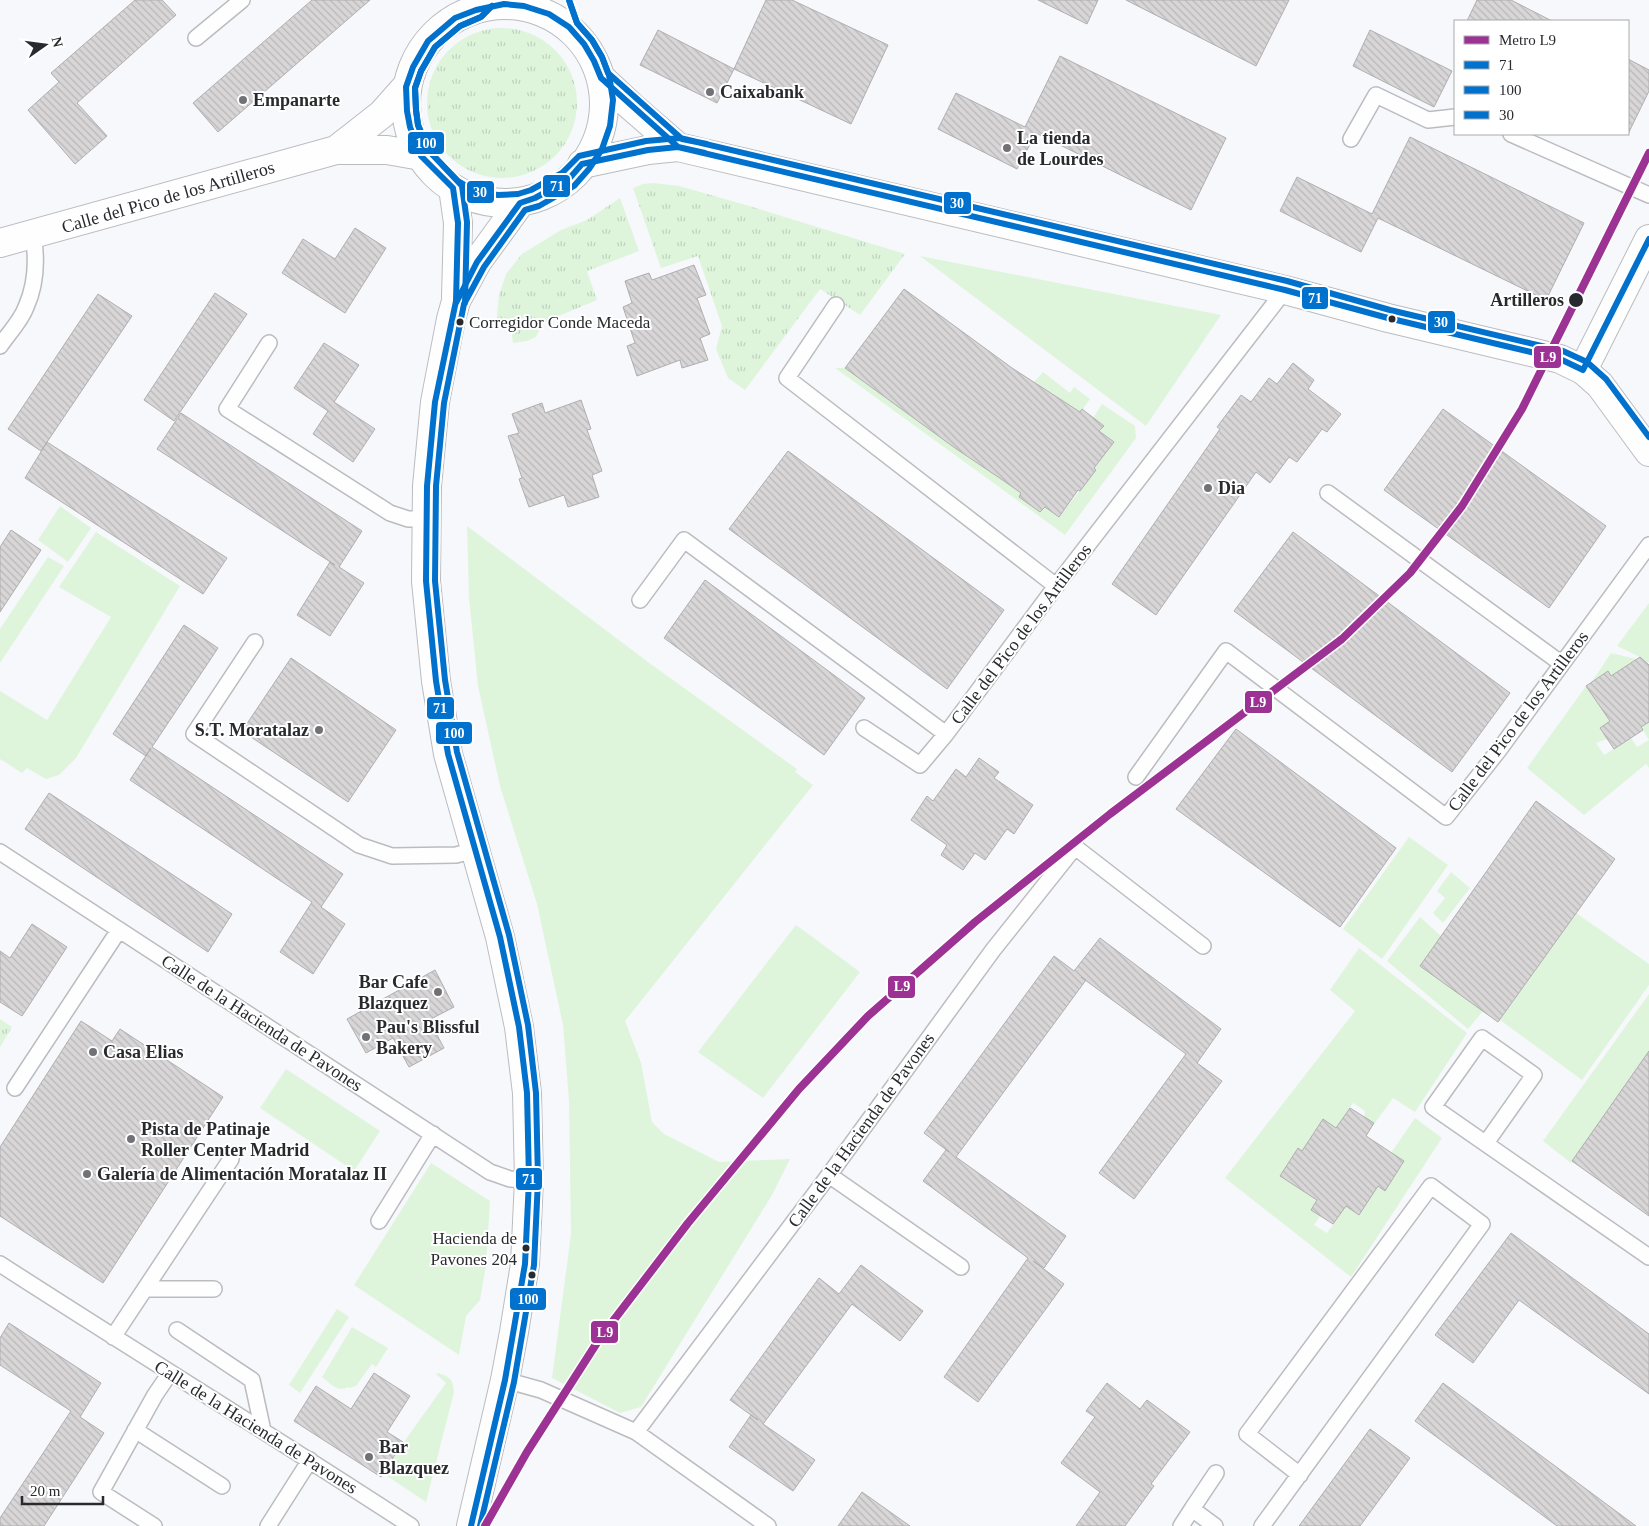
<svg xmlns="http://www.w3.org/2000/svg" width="1649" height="1526" viewBox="0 0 1649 1526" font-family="'Times New Roman',serif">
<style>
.grass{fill:url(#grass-tufts)}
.green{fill:#def5dc}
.building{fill:url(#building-back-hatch);stroke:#b0aeaf}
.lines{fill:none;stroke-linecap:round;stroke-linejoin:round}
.service-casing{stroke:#bbbcc0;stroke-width:18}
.minor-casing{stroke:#bbbcc0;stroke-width:30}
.tertiary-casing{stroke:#bbbcc0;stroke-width:30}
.service{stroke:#fefeff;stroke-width:15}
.minor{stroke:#fefeff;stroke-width:28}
.tertiary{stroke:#fefeff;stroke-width:28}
.bus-1-casing{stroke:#fff;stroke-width:10}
.bus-2-casing{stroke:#fff;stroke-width:10}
.bus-3-casing{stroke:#fff;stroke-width:10}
.bus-1{stroke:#0072ce;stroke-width:6}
.bus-2{stroke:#0072ce;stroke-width:6}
.bus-3{stroke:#0072ce;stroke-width:6}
.metro-1-casing{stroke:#fff;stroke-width:11}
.metro-1{stroke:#9c3293;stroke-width:8}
.poi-dot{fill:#717276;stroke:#fff;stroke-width:2}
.stop-dot{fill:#292a2e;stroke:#fff;stroke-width:2}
.labels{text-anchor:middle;stroke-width:4;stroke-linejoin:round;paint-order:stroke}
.bus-label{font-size:17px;fill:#292a2e;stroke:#fff;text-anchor:start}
.poi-label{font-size:18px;font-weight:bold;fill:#292a2e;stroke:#fff;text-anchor:start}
.street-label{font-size:18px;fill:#292a2e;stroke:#fff}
.stop-label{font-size:18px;font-weight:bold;fill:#292a2e;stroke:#fff;text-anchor:end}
.line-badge{stroke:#fff;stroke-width:2}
.badge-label{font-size:14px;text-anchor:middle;font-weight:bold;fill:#fff}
</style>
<defs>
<pattern id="grass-tufts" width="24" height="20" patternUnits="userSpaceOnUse" patternTransform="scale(1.25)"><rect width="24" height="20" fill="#def5dc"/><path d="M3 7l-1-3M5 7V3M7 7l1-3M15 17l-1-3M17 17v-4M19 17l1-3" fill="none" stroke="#bed2bd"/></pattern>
<pattern id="building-back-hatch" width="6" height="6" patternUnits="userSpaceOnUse" patternTransform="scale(1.25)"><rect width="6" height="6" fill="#d8d6d7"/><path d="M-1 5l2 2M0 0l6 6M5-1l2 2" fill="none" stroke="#b9b8b9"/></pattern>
</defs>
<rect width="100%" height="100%" fill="#f6f8fc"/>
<path class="grass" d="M427 103a75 75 0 1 1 150 0a75 75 0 1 1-150 0Z
M654 183 679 186 746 205 905 254 860 315 820 289 745 390 728 378 716 349 722 326 698 256 661 268 633 188 643 184Z
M620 198 639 251 587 271 597 300 542 323 536 337 527 341 513 343 511 328 496 327 499 295 506 274 522 254 561 230 587 220Z
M0 1019 12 1027 0 1047Z"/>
<path class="green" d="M920 256 1221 315 1146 426Z
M835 368H845L1004 481 1021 493 1019 497 1044 509 1045 507 1059 517 1096 470 1094 468 1113 442 1100 432 1103 425 1093 418 1102 404 1135 426 1136 438 1065 535Z
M1043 372 1070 393 1074 387 1090 399 1080 413 1034 382Z
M60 506 91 528 68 562 38 540Z
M467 526 652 665 797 769 795 772 813 785 625 1021 641 1063 652 1122 664 1134 719 1162 790 1159 772 1195 641 1407 620 1413 552 1378 571 1234 569 1101 563 1025 537 904 500 786 478 686 469 598Z
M96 532 180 586 76 758 59 775 46 779 27 768 22 773 0 759V691L47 720 111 617 59 587Z
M48 557 64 566 0 663V629Z
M1649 603V662L1647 663 1640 657 1617 646Z
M1611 653 1636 659 1626 666 1634 677 1591 683Z
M1586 686 1610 721 1600 728 1607 739 1596 743 1604 755 1631 738 1637 747 1649 740 1641 727 1649 722V768L1646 764 1584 815 1527 768Z
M1409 837 1448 865 1382 959 1343 929Z
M1451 872 1470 888 1443 923 1433 913 1445 898 1437 891Z
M1576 913 1649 964V985L1582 1080 1500 1020Z
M1420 917 1441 936 1483 1011 1468 1029 1387 961Z
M796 925 860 972 763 1098 698 1052Z
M1359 948 1467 1033 1415 1112 1393 1098 1375 1123 1364 1117 1365 1111 1353 1103 1336 1128 1323 1119 1309 1140 1310 1156 1298 1148 1280 1176 1317 1200 1311 1210 1320 1216 1314 1225 1327 1233 1346 1206 1369 1180 1385 1190 1404 1162 1391 1153 1415 1118 1442 1138 1351 1277 1225 1178 1355 1011 1330 990Z
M1649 994V1052L1571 1163 1543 1141Z
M286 1069 380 1131 354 1171 260 1108Z
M431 1163 490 1201 486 1266 480 1300 466 1316 459 1355 354 1285Z
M337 1309 349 1317 300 1393 289 1385Z
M352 1327 388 1348 376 1367 372 1364 356 1386 349 1388 348 1387C337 1393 330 1383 322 1377Z
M438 1373C450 1377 453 1379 454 1392L426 1502 384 1474 406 1439 446 1383 436 1374Z"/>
<path class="building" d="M135 0H162L176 15 77 103 107 136 75 164 28 110 59 82 51 73Z
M312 0H370L218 132 193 103Z
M766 0H792L888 45 851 124 734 69Z
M1038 0H1098L1087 24Z
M1126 0H1289L1256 66Z
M1477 0H1511L1552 21H1467Z
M658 30 734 69 717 103 640 65Z
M1370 30 1452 71 1434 107 1353 66Z
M1060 56 1226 138 1191 210 1036 133 1017 169 938 129 956 93 1025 127Z
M1628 59 1649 70V91L1628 134Z
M1410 137 1584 223 1546 300 1378 218 1361 252 1280 211 1297 177 1372 214Z
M355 228 386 248 345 313 282 273 303 239 335 259Z
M694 265 706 295 697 298 710 334 700 338 708 360 682 368 680 360 637 376 627 346 635 343 623 307 632 303 625 281 649 273 652 280Z
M904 289 1012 368 1080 412 1082 409 1104 426 1099 431 1114 442 1094 468 1096 470 1080 491 1078 490 1059 517 1045 507 1040 512 1019 497 1021 493 1004 481 955 448 845 368Z
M215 293 247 314 174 421 144 400Z
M98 294 132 316 41 451 8 429Z
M324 343 359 365 334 402 375 429 353 462 313 434 328 411 294 388Z
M1293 363 1314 380 1308 389 1341 414 1327 432 1322 429 1297 462 1289 457 1270 483 1256 472 1156 615 1112 584 1220 429 1217 427 1241 395 1251 402 1269 378 1277 384Z
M581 400 591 429 587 430 602 471 592 475 599 497 568 507 564 495 529 507 519 479 522 478 508 436 519 433 512 414 542 403 545 413Z
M1443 409 1606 526 1549 608 1384 490Z
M181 413 362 531 339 567 364 583 330 636 297 615 330 562 335 565 157 449Z
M47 442 227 558 203 594 25 478Z
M788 451 1004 610 947 689 729 529Z
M11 530 41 550 0 612V547Z
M1293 532 1510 693 1452 772 1234 611Z
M705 580 865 698 824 755 664 638Z
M184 625 218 648 152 747 343 874 321 907 345 924 313 974 280 952 312 902 130 780 151 748 146 756 113 734Z
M1640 657 1649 665V722L1641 727 1643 730 1614 749 1600 728 1610 721 1586 686 1608 671 1611 676Z
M291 658 396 730 348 802 242 731Z
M1236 729 1396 848 1340 927 1176 809Z
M979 758 999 772 994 778 1033 805 1014 834 1007 829 985 860 975 853 963 870 941 855 947 845 911 820 927 796 933 801 956 769 966 777Z
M49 793 232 914 208 952 25 829Z
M1536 801 1615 859 1498 1022 1420 966Z
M32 924 67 947 22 1016 0 1002V951L10 958Z
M1100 938 1221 1029 1197 1063 1222 1081 1134 1199 1099 1173 1186 1054 1081 977 1086 980 956 1157 1066 1236 1044 1268 1033 1261 1064 1284 978 1402 944 1377 1028 1258 923 1181 946 1150 949 1152 924 1133 1054 956 1074 971Z
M435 970 454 1007 429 1020 444 1048 409 1067 393 1038 366 1053 347 1019Z
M81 1021 112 1041 120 1029 223 1097 103 1283 0 1216V1147Z
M1649 1051V1216L1572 1161Z
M1350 1108 1374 1123 1366 1136 1404 1161 1385 1191 1378 1186 1359 1215 1346 1206 1333 1224 1311 1210 1317 1200 1280 1176 1298 1148 1302 1151 1323 1119 1336 1128Z
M1511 1233 1649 1334V1394L1519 1300 1473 1363 1435 1335Z
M861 1265 923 1311 900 1341 852 1304 763 1424 815 1460 793 1491 729 1447 751 1415 758 1420 730 1400 819 1278 839 1294Z
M9 1323 101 1383 80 1417 104 1433 44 1526H0V1518L71 1411 0 1365V1338Z
M374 1373 410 1396 387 1432 403 1442 381 1477 294 1421 316 1386 351 1409Z
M1107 1383 1140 1409 1147 1400 1190 1432 1151 1484 1154 1486 1125 1526H1076L1100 1492 1061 1463 1095 1417 1086 1411Z
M1443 1383 1551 1463 1636 1526H1557L1415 1421Z
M1370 1429 1410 1458 1360 1526H1299Z
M862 1492 910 1526H838Z"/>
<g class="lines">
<g class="service-casing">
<path id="service" d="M196 38 242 0
M1511 134 1649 195
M1351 139 1376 95 1428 120 1455 117
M836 305 787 378 1056 586
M269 343 227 409 390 513 408 519H426
M0 346C8 334 21 321 26 307 36 285 37 258 33 234
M1328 493 1562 664
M640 600 684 540 946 734 1056 586 1285 290
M255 642 194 734 359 845 392 856 456 855 475 850
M864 728 920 765 946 734
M1136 777 1226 651 1446 817 1499 750 1649 545
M0 852 490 1172 510 1179 529 1180
M15 1088 119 930
M1486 1143 1534 1075 1482 1038 1433 1107 1649 1257
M829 1175 961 1267
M379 1221 433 1134
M0 1264C136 1352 275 1437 411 1526
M145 1289H214
M177 1330 252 1380 263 1431
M113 1337 231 1159
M505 1380 541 1390 636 1432 829 1175 993 950 1075 847 1203 946
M135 1430 222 1486
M636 1432 768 1526
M1192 1509 1216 1473
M154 1526 101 1492 155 1395 170 1373
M268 1526 310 1460
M1181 1526 1192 1509 1215 1526
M1262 1526 1482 1224 1431 1186 1247 1434 1300 1475"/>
</g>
<g class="minor-casing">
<path id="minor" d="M406 104a99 99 0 1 1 198 0a99 99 0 1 1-198 0Z
M601 78 632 107 678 147
M336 150 382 114 406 87
M582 164 648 150 678 147 1285 290 1388 318 1560 359 1583 370
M453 188 458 223 456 297
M0 243 336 150H387L421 156
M471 1526 505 1380 514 1332 525 1264 529 1180 527 1093 519 1027 500 937 448 754 436 681 426 581 427 486 435 402 451 319 456 301 477 262 520 203"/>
</g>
<g class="tertiary-casing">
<path id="tertiary" d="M1649 239 1583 370 1600 385 1649 452"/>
</g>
<use href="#service" class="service"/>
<use href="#minor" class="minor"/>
<use href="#tertiary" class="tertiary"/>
<g class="bus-1-casing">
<path id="bus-1" d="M456 303 477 262 520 203 535 198 568 180 582 164 648 150 678 147 705 153
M1583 370 1649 239
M471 1526 505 1380 525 1264 529 1180 527 1093 519 1027 500 937 448 754 436 681 426 581 427 486 435 402 456 301 458 223 453 188 421 156 410 127 407 111 406 87 413 67 428 41 455 18 476 10 504 4 524 6 549 14 569 27 584 44 594 61 601 78 678 147 1285 290 1388 318 1560 359 1583 370"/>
</g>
<g class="bus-2-casing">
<path id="bus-2" d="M465 303 467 222 462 186 429 151 418 125 416 110 415 88 421 71 435 47 460 26 481 17 492 6
M480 1526 514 1382 534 1265 538 1180 536 1093 528 1025 509 935 457 752 445 680 435 581 436 486 444 403 464 304 484 267 525 210 539 206 574 186 589 169 602 149 610 126 613 100 609 75 602 57 592 40 577 23 569 0"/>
</g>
<g class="bus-3-casing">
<path id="bus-3" d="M569 0 577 23 592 40 602 57 608 73 682 139 707 144
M492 6 481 17 460 26 435 47 421 71 415 88 416 110 418 125 429 151 458 181 477 192 498 195 518 194 531 190 562 173 579 156 646 141 680 138 1287 281 1390 310 1563 351 1587 362 1606 379 1649 437"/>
</g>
<use href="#bus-1" class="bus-1"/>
<use href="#bus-2" class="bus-2"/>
<use href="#bus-3" class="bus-3"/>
<g class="metro-1-casing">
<path id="metro-1" d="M485 1526 527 1452 600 1338 688 1223 799 1089 868 1016 975 922 1110 814 1342 639 1410 573 1462 506 1522 409 1649 153"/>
</g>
<use href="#metro-1" class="metro-1"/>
</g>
<g class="poi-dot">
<circle cx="710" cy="92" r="5"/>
<circle cx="243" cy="100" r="5"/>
<circle cx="1007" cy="148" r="5"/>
<circle cx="1208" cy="488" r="5"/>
<circle cx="319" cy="730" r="5"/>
<circle cx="438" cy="992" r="5"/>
<circle cx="366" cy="1037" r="5"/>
<circle cx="93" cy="1052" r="5"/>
<circle cx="131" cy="1139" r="5"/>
<circle cx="87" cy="1174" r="5"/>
<circle cx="369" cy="1457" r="5"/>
</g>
<g class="stop-dot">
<circle cx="1576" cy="300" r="8"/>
<circle cx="1392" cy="319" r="4.5"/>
<circle cx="460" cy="322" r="4.5"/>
<circle cx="526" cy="1248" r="4.5"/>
<circle cx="532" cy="1275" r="4.5"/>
</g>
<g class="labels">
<g class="bus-label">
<text x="469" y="328">Corregidor Conde Maceda</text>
<text x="517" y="1244" text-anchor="end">Hacienda de<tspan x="517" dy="21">Pavones 204</tspan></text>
</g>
<g class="poi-label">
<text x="720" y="98">Caixabank</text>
<text x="253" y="106">Empanarte</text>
<text x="1017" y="144">La tienda<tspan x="1017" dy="21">de Lourdes</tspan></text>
<text x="1218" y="494">Dia</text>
<text x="309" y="736" text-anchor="end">S.T. Moratalaz</text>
<text x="428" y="988" text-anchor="end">Bar Cafe<tspan x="428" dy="21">Blazquez</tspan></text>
<text x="376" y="1033">Pau's Blissful<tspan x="376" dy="21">Bakery</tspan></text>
<text x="103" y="1058">Casa Elias</text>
<text x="141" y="1135">Pista de Patinaje<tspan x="141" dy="21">Roller Center Madrid</tspan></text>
<text x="97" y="1180">Galería de Alimentación Moratalaz II</text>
<text x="379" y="1453">Bar<tspan x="379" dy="21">Blazquez</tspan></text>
</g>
<g class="street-label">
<text transform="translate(168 197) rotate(-16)" y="6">Calle del Pico de los Artilleros</text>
<text transform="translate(1021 634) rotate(-53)" y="6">Calle del Pico de los Artilleros</text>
<text transform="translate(1518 721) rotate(-53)" y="6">Calle del Pico de los Artilleros</text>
<text transform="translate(262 1023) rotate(33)" y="6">Calle de la Hacienda de Pavones</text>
<text transform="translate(861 1130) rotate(-54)" y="6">Calle de la Hacienda de Pavones</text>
<text transform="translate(256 1427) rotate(32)" y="6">Calle de la Hacienda de Pavones</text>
</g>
<g class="stop-label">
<text x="1564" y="306">Artilleros</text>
</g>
</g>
<g class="line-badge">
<rect x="407" y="131" width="38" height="24" rx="5" fill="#0072ce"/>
<rect x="542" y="174" width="29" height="24" rx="5" fill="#0072ce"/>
<rect x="466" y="180" width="29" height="24" rx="5" fill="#0072ce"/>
<rect x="943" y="191" width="29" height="24" rx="5" fill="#0072ce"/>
<rect x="1301" y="286" width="28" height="24" rx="5" fill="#0072ce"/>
<rect x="1427" y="310" width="29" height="24" rx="5" fill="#0072ce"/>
<rect x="1533" y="345" width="29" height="24" rx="5" fill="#9c3293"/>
<rect x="1244" y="690" width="29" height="24" rx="5" fill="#9c3293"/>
<rect x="426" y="696" width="29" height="24" rx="5" fill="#0072ce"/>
<rect x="435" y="721" width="38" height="24" rx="5" fill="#0072ce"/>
<rect x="887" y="975" width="29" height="24" rx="5" fill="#9c3293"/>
<rect x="515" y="1167" width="28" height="24" rx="5" fill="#0072ce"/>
<rect x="509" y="1287" width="38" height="24" rx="5" fill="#0072ce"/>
<rect x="590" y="1320" width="29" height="24" rx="5" fill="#9c3293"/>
</g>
<g class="badge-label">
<text x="426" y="148">100</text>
<text x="557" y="191">71</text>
<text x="480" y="197">30</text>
<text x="957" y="208">30</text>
<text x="1315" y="303">71</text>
<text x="1441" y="327">30</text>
<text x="1548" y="362">L9</text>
<text x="1258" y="707">L9</text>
<text x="440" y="713">71</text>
<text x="454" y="738">100</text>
<text x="902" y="991">L9</text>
<text x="529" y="1184">71</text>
<text x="528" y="1304">100</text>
<text x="605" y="1337">L9</text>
</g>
<rect x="1454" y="20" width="175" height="115" fill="#ffffff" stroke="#a9aaab"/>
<rect x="1464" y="36" width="25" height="8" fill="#9c3293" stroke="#a9aaab"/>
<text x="1499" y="45" font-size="15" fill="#292a2e">Metro L9</text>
<rect x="1464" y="61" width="25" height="8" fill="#0072ce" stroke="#a9aaab"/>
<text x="1499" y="70" font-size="15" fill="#292a2e">71</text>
<rect x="1464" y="86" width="25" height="8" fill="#0072ce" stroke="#a9aaab"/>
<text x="1499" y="95" font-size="15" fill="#292a2e">100</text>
<rect x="1464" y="111" width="25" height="8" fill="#0072ce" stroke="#a9aaab"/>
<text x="1499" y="120" font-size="15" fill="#292a2e">30</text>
<g transform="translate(45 45) rotate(76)" stroke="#ffffff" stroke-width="4" paint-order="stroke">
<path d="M0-4L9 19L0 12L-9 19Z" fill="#292a2e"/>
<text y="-8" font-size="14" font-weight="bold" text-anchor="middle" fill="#292a2e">N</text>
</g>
<path d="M22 1496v8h81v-8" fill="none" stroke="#292a2e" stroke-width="2.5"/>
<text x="30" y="1496" font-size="15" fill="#292a2e" stroke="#ffffff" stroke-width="4" paint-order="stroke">20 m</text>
</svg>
